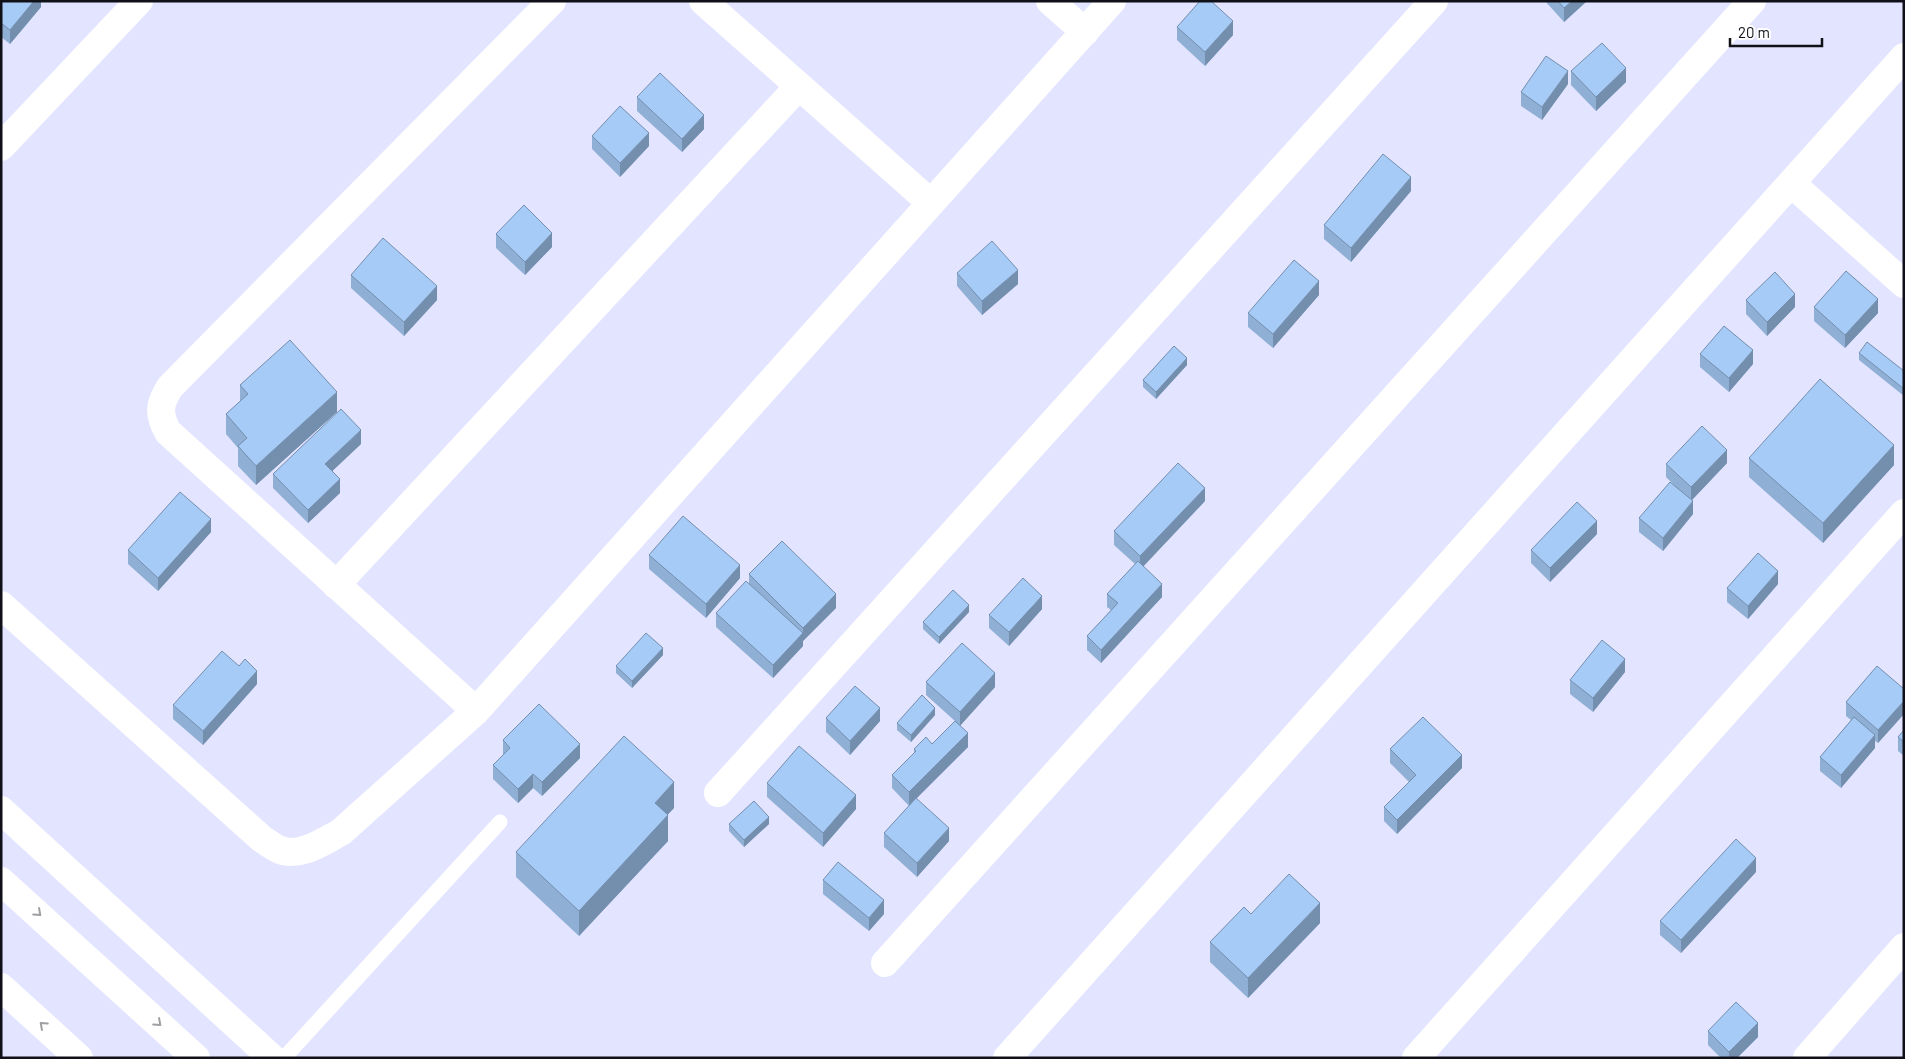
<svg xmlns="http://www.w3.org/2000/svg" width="1905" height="1059" viewBox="0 0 1905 1059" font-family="Barlow,sans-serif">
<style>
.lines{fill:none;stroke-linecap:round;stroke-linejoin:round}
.service{stroke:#fff;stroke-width:15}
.minor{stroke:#fff;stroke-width:28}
.tertiary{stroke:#fff;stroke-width:28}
.wall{fill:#8fafd4}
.shaded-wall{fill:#748ead}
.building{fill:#a6cbf7;stroke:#748ead}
.oneway{stroke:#9f9fa3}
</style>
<rect width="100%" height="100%" fill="#e3e4ff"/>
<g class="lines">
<path class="service" d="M284 1058 500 822"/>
<path class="minor" d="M703 1 931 203
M1050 1 1085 32
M1 147 139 1
M1791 183 1904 284
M336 585 799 86
M1 605 262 839C267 842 273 847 278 849 299 859 324 841 341 832L476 711 1112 1
M476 711 168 432C158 414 159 404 170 387L552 1
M718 793 1434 1
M1 810 272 1058
M885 963 1752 1
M1007 1058 1904 57
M1416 1058 1904 513
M1807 1058 1904 947"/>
<path class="tertiary" d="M1 881 196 1058
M1 987 79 1058"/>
</g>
<path class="wall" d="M1 1H41V7L10 44 1 37Z
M1545 1H1587L1564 22Z
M1177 27 1233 35 1205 66 1177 40Z
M1571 71 1626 82 1596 111 1571 85Z
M1568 84 1542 120 1521 106V92Z
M637 97 704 129 682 152 637 111Z
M592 136 649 146 620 177 592 149Z
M1411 191 1351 262 1324 239V225Z
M496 234 552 247 525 275 496 248Z
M957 273 1018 284 982 315 957 286Z
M351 275 437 300 404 336 351 288Z
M1319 295 1273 348 1248 327V313Z
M1746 300 1795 307 1767 336 1746 314Z
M1814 307 1878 313 1845 348 1814 321Z
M1859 353 1904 371V396L1859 360Z
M1700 354 1753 364 1729 392 1700 367Z
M1187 365 1156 399 1143 387V380Z
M240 385 337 412 256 485 238 466V448L226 434V414L240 402Z
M361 444 332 471 340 493 308 523 273 488V474Z
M1749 458 1894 465 1823 543 1749 477Z
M1727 463 1692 500 1693 514 1663 551 1639 532V518L1675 486 1666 477V464Z
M1205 501 1143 566 1162 597 1101 663 1087 650V636L1111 610 1107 607V594L1135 564 1114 545V531Z
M211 532 158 591 128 564V550Z
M1597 534 1550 582 1531 563V550Z
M649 555 740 578 706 618 649 569Z
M749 574 836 608 803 641V646L773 678 716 627V613L749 583Z
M1778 584 1748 619 1727 602V588Z
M1042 609 1009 646 989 628V615Z
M969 612 939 644 923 629V622Z
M663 655 632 688 616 673V666Z
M239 666 257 684 203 745 173 719V705Z
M1625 672 1593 712 1570 694V680Z
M926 682 995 687 960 725 968 747 916 798 949 841 917 877 884 847V833L909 806 892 788V775L914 753V749L932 744 955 721 926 695Z
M1904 689V714L1878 743 1875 741V748L1841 788 1820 771V757L1851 720 1846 716V702Z
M935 715 911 742 897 730V723Z
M826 718 880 721 850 755 826 732Z
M1904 730V756L1898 751V737Z
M503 740 580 758 542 796 533 788 518 803 493 779V765L504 755 503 754Z
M1390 749 1462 768 1397 834 1384 821V807L1409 782 1390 763Z
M767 783 856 809 823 847 767 797Z
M674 808 667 815 668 841 579 936 516 877V852Z
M729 824H769L744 847 729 831Z
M1756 872 1681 953 1660 935V921Z
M823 880 884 914 869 931 823 894Z
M1251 914 1320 923 1248 998 1210 962V942Z
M1708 1031 1758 1037 1737 1058H1721L1708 1045Z"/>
<path class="shaded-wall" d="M34 1H41V7L10 44V30Z
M1572 1H1587L1564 22V8Z
M1233 21V35L1205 66V52Z
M1626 68V82L1596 111V97Z
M1568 71V84L1542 120V107Z
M704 115V129L682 152V139Z
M649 133V146L620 177V163Z
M1411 177V191L1351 262V248Z
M552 233V247L525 275V262Z
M1018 270V284L982 315V301Z
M1319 281V295L1273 348V334Z
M437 286V300L404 336V322Z
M1795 294V307L1767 336V322Z
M1878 299V313L1845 348V335Z
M1753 350V364L1729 392V378Z
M1187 358V365L1156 399V392Z
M337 392V412L256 485V466Z
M361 430V444L325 478V464Z
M1894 445V465L1823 543V523Z
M1727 450V463L1691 501V487Z
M340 479V493L308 523V510Z
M1205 488V501L1140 570V556Z
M1693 501V514L1663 551V538Z
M211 519V532L158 591V578Z
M1597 521V534L1550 582V568Z
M740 565V578L706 618V604Z
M1778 571V584L1748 619V606Z
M1162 584V597L1101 663V650Z
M836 594V608L803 641V628Z
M1042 596V609L1009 646V632Z
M969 605V612L939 644V637Z
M803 633V646L773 678V665Z
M663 648V655L632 688V681Z
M1625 659V672L1593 712V698Z
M257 671V684L203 745V731Z
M995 673V687L960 726V712Z
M1904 701V714L1878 743V730Z
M880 708V721L850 755V741Z
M935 708V715L911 742V735Z
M968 733V747L909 806V792Z
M1875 735V748L1841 788V775Z
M580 744V758L542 796V782Z
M1462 755V768L1397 834V820Z
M533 774V788L518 803V789Z
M674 782V808L655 828V803Z
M856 795V809L823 847V833Z
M668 815V841L579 936V911Z
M769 817V824L744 847V840Z
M949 828V841L917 877V863Z
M1756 858V872L1681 953V940Z
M884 900V914L869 931V918Z
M1320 903V923L1248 998V978Z
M1758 1023V1037L1737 1058H1729V1052Z"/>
<path class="building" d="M1 1H34L10 30 1 23Z
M1200 1H1211L1233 21 1205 52 1177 27Z
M1558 1H1572L1564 8Z
M1602 43 1626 68 1596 97 1571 71Z
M1546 56 1568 71 1542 107 1521 92Z
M660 73 704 115 682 139 637 97Z
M620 106 649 133 620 163 592 136Z
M1383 154 1411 177 1351 248 1324 225Z
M524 205 552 233 525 262 496 234Z
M383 238 437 286 404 322 351 275Z
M992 241 1018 270 982 301 957 273Z
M1294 260 1319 281 1273 334 1248 313Z
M1846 271 1878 299 1845 335 1814 307Z
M1775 272 1795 294 1767 322 1746 300Z
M1724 326 1753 350 1729 378 1700 354Z
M290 340 337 392 256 466 238 446 247 438 226 414 248 394 240 385Z
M1867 342 1904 371V389L1859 353Z
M1174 346 1187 358 1156 392 1143 380Z
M1820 379 1894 445 1823 523 1749 458Z
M341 409 361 430 325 464 340 479 308 510 273 474Z
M1702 426 1727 450 1691 487 1666 464Z
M1178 463 1205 488 1140 556 1114 531Z
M1670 482 1693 501 1663 538 1639 518Z
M180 492 211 519 158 578 128 550Z
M1577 502 1597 521 1550 568 1531 550Z
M683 516 740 565 706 604 649 555Z
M782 541 836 594 803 628 749 574Z
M1758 553 1778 571 1748 606 1727 588Z
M1138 561 1162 584 1101 650 1087 636 1118 603 1107 594Z
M1023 578 1042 596 1009 632 989 615Z
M746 581 803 633 773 665 716 613Z
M953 590 969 605 939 637 923 622Z
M646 633 663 648 632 681 616 666Z
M1602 640 1625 659 1593 698 1570 680Z
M962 643 995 673 960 712 926 682Z
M222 651 239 666 245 659 257 671 203 731 173 705Z
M1877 666 1904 689V701L1878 730 1846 702Z
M855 686 880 708 850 741 826 718Z
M922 695 935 708 911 735 897 723Z
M539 704 580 744 542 782 533 774 518 789 493 765 510 748 503 740Z
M1423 717 1462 755 1397 820 1384 807 1416 775 1390 749Z
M1854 717 1875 735 1841 775 1820 757Z
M955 721 968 733 909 792 892 775 916 751 914 749 926 737 932 744Z
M1904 730V742L1898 737Z
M624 736 674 782 655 803 668 815 579 911 516 852Z
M799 746 856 795 823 833 767 783Z
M916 798 949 828 917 863 884 833Z
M754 801 769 817 744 840 729 824Z
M1736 839 1756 858 1681 940 1660 921Z
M838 862 884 900 869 918 823 880Z
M1289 874 1320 903 1248 978 1210 942 1244 907 1251 914Z
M1736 1002 1758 1023 1729 1052 1708 1031Z"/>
<defs><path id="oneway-chevron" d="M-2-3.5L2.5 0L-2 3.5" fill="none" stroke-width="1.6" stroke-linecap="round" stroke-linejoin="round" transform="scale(1.25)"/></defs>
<g class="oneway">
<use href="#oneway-chevron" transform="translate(38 913) rotate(42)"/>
<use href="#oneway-chevron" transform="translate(158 1023) rotate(42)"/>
<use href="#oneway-chevron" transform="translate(43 1025) rotate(-138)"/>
</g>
<rect width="1905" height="1059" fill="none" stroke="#101019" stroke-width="5"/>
<path d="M1730 38v8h92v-8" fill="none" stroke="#101019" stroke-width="2.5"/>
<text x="1738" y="38" font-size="15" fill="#101019" stroke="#ffffff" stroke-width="4" paint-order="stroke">20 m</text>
</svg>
